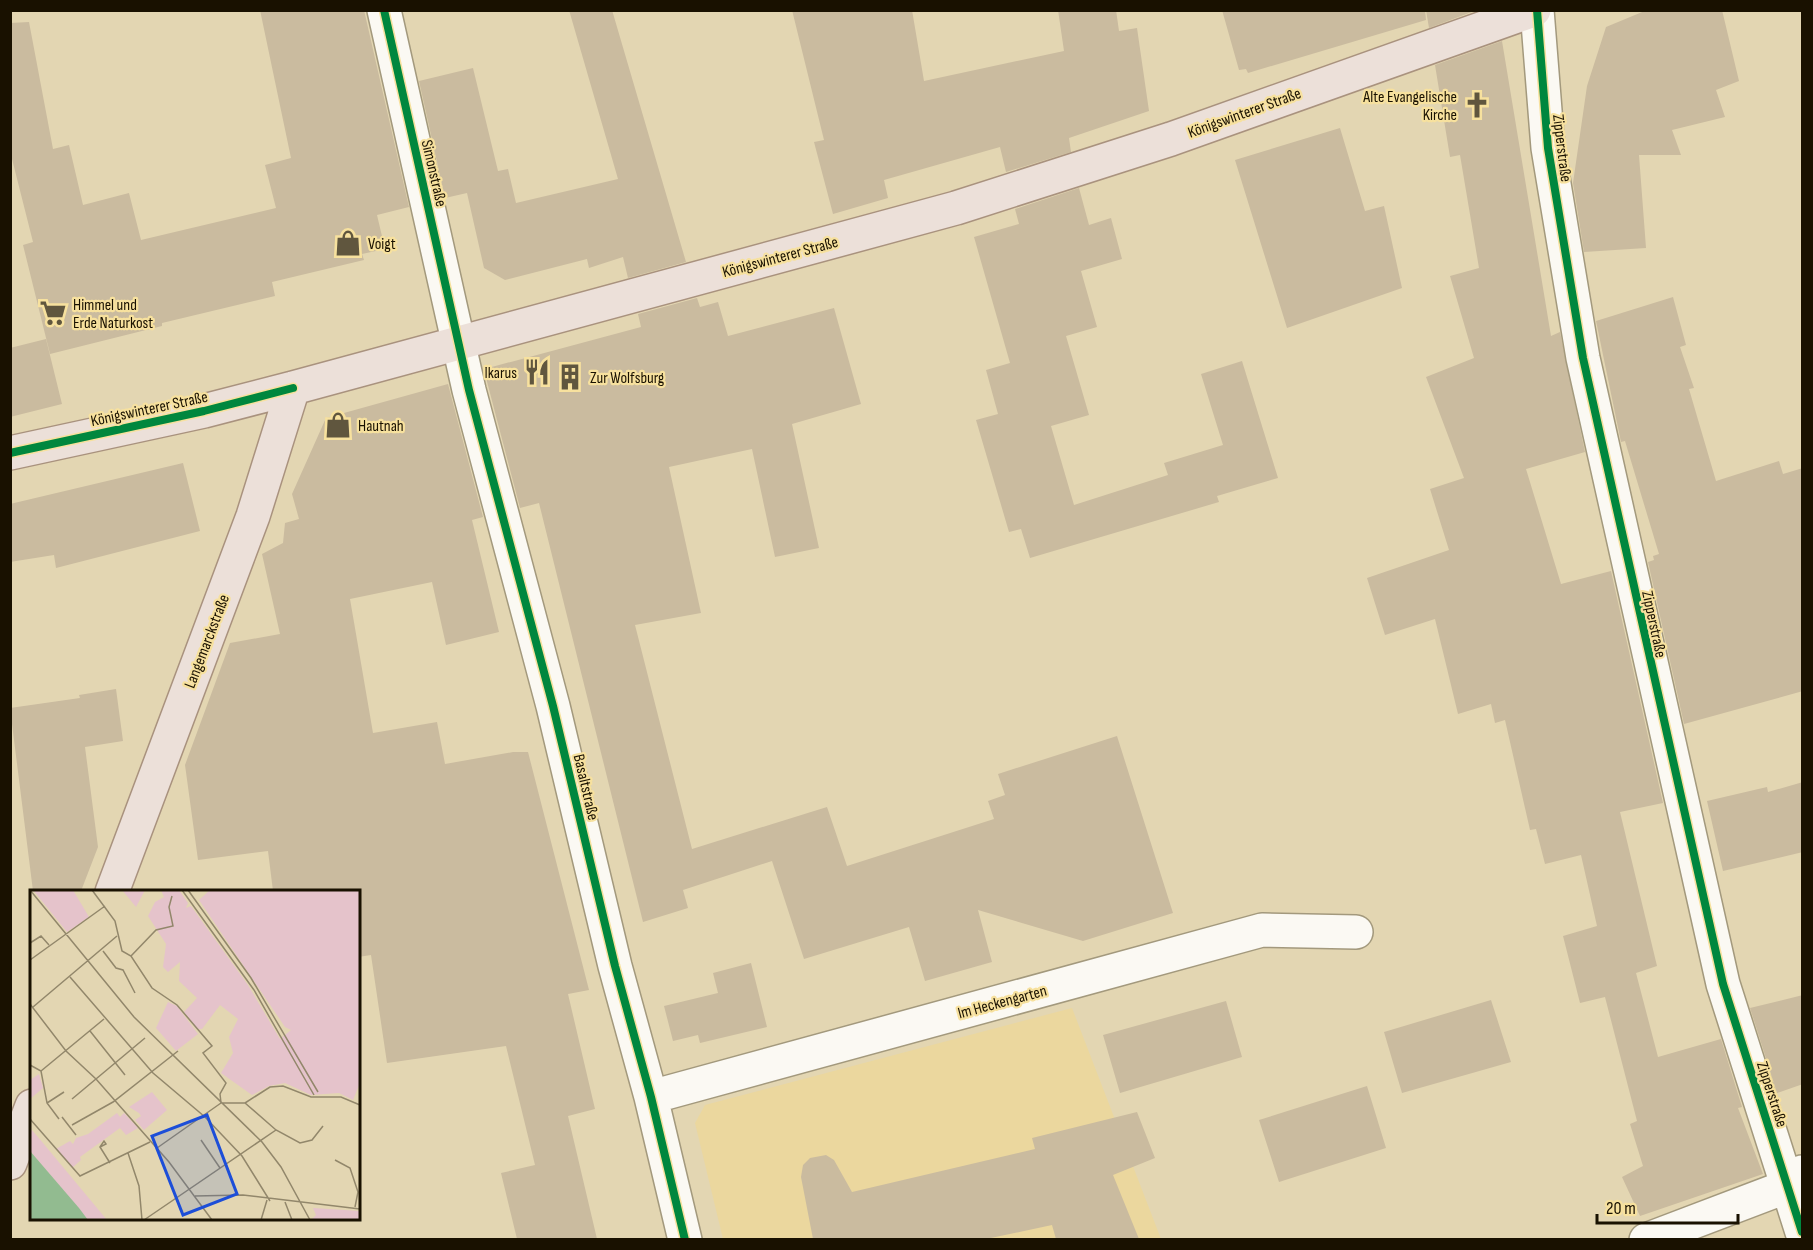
<svg xmlns="http://www.w3.org/2000/svg" width="1813" height="1250" viewBox="0 0 1813 1250" font-family="'Sofia Sans Condensed',sans-serif">
<style>
.built{fill:#ebd79e}
.building{fill:#cabb9f}
.lines{fill:none;stroke-linecap:round;stroke-linejoin:round}
.minor-casing{stroke:#a3997d;stroke-width:36}
.major-casing{stroke:#a9927e;stroke-width:36}
.minor{stroke:#fbf9f3;stroke-width:33}
.major{stroke:#ece0d9;stroke-width:33}
.cycleway-casing{stroke:#f7e19e;stroke-width:11}
.cycleway{stroke:#00873e;stroke-width:8}
.labels{text-anchor:middle;stroke-width:4.5;stroke-linejoin:round;paint-order:stroke}
.poi-label{font-size:16px;fill:#191100;stroke:#f7e19e;text-anchor:start}
.street-label{font-size:16px;fill:#191100;stroke:#f7e19e}
.inset-road{fill:none;stroke:#92876b;stroke-width:1.5}
.view{fill:#1d4ed8;fill-opacity:0.15;stroke:#1d4ed8;stroke-width:3}
.inset-edge{fill:none;stroke:#191100;stroke-width:3}
</style>
<rect width="100%" height="100%" fill="#e3d6b2"/>
<path class="built" d="M1072 1008 1161 1239H723L695 1123 705 1105Z"/>
<path class="building" d="M260 10H364L409 207 377 215 385 249 362 254 364 260 272 282 275 296 162 323V326L50 354 23 245 33 242 10 151V23L29 22 53 149 69 145 83 205 129 193 141 240 276 208 265 165 291 158Z
M569 10H612L686 262 628 278 623 257 589 268 587 259 505 280 484 268 467 193 445 198 419 81 473 68 498 171 508 169 516 203 618 179Z
M792 10H912L924 81 1064 51 1058 10H1116L1119 31 1137 28 1149 111 1069 138 1071 152 1006 172 1000 147 884 180 888 198 833 214 814 142 824 140Z
M1222 10H1425L1426 20 1248 73 1246 69 1239 70Z
M1426 10H1477L1429 28Z
M1647 10H1722L1739 81 1716 90 1725 117 1672 130 1681 155H1639L1646 248 1584 252 1573 183 1587 86 1606 27Z
M1502 41 1551 336 1560 332 1585 452 1526 469 1561 584 1611 571 1663 803 1620 812 1657 966 1636 973 1658 1057 1721 1039 1742 1107 1738 1108 1763 1174 1640 1216 1622 1177 1643 1166 1630 1124 1637 1121 1605 997 1580 1003 1563 936 1597 926 1581 855 1545 864 1536 829 1530 830 1505 720 1495 723 1491 704 1458 714 1435 619 1385 635 1367 578 1449 550 1430 489 1464 478 1426 377 1474 358 1450 276 1479 268 1460 155 1450 157 1435 65Z
M1340 128 1365 211 1384 206 1402 288 1287 328 1235 160Z
M1079 188 1089 225 1111 218 1122 259 1081 271 1097 327 1066 336 1089 415 1051 426 1074 505 1168 475 1164 463 1223 445 1201 374 1242 361 1278 478 1217 496 1219 502 1030 558 1021 529 1009 532 976 420 998 414 986 370 1010 363 974 237 1019 224 1015 209Z
M1673 297 1686 345 1680 347 1694 388 1689 389 1716 481 1779 461 1783 474 1803 468V691L1684 724 1648 562 1654 560 1653 556 1659 554 1625 441 1621 442 1596 321Z
M697 298 700 307 718 302 728 336 834 308 861 404 792 424 819 548 775 557 752 449 669 467 701 613 635 625 692 849 827 807 847 866 994 819 988 801 1005 795 998 774 1117 736 1173 913 1083 941 978 910 992 962 925 981 909 927 804 959 772 861 683 890 688 908 643 922 539 503 520 508 485 374 489 373 488 368 641 327 638 314Z
M46 339 62 404 10 417V348Z
M448 384 483 517 472 520 499 632 446 645 432 582 350 599 373 733 437 722 445 764 513 752H528L589 990 568 994 595 1109 568 1116 597 1239H517L501 1173 535 1165 506 1046 387 1063 371 955 358 957V891H273L268 851 198 860 185 765 230 643 280 634 262 554 283 543 285 523 299 519 292 494 326 418Z
M183 463 200 531 56 568 54 555 10 562V504Z
M116 689 123 741 85 747 98 847 81 891H33L10 708 80 698 79 695Z
M1803 782V852L1723 871 1707 801 1767 787 1768 792Z
M751 963 767 1027 700 1043 698 1035 673 1041 664 1006 718 993 713 973Z
M1803 995V1084L1777 1093 1750 1008Z
M1491 1000 1511 1062 1402 1093 1384 1032Z
M1226 1001 1242 1057 1120 1093 1103 1035Z
M1367 1086 1386 1148 1279 1182 1259 1120Z
M1137 1112 1155 1158 1113 1175 1139 1239H1056L1052 1225 986 1239H813L801 1177 803 1165 810 1158 826 1155 834 1160 852 1192 1035 1149 1032 1138Z"/>
<g class="lines">
<g class="minor-casing">
<path id="minor" d="M384 10 469 390 553 706 615 966 651 1097 685 1240
M1537 10 1548 148 1583 358 1723 984 1802 1232
M651 1097 1262 930 1356 932
M1646 1240 1788 1186 1802 1172"/>
</g>
<g class="major-casing">
<path id="major" d="M10 453 204 411 293 388 956 208 1171 139 1534 10
M112 892 253 516 293 388
M10 1163 32 1106"/>
</g>
<use href="#minor" class="minor"/>
<use href="#major" class="major"/>
<g class="cycleway-casing">
<path id="cycleway" d="M384 10 469 390 553 706 615 966 651 1097 685 1240
M1537 10 1548 148 1583 358 1723 984 1802 1232
M10 453 204 411 293 388"/>
</g>
<use href="#cycleway" class="cycleway"/>
</g>
<defs>
<g id="church-bare" transform="scale(2.07)"><path d="M-1.2-6h2.4v3.5h3.3v2.4h-3.3V6h-2.4V-.1h-3.3v-2.4h3.3Z" fill="#60563e" stroke="#f7e19e" stroke-width="2.5" paint-order="stroke"/></g>
<g id="shop-bare" transform="scale(2.07)"><path d="M-5-2.5h2.3a2.7 3.5 0 0 1 5.4 0H5L5.5 6h-11ZM-1.5-2.5h3a1.5 2.3 0 0 0-3 0Z" fill="#60563e" stroke="#f7e19e" stroke-width="2.5" paint-order="stroke"/></g>
<g id="supermarket-bare" transform="scale(2.07)"><path d="M-6-5.5h2.5l.6 2H6L4.5 2H-2.5L-4.4-4H-6ZM-1.5 3.2a1.3 1.3 0 1 0 .1 0ZM3 3.2a1.3 1.3 0 1 0 .1 0Z" fill="#60563e" stroke="#f7e19e" stroke-width="2.5" paint-order="stroke"/></g>
<g id="restaurant-bare" transform="scale(2.07)"><path d="M-5-6h1v4h1v-4h1v4h1v-4h1v5L-1.5 .5V6h-2V.5L-5-1ZM5-6V6H3V1.5H1.5Q1.5-4 5-6Z" fill="#60563e" stroke="#f7e19e" stroke-width="2.5" paint-order="stroke"/></g>
<g id="building-bare" transform="scale(2.07)"><path d="M-4-6H4V6H1V3H-1V6H-4ZM-2.5-4.3h1.7v1.8h-1.7ZM.8-4.3h1.7v1.8H.8ZM-2.5-1h1.7V.8h-1.7ZM.8-1h1.7V.8H.8Z" fill="#60563e" stroke="#f7e19e" stroke-width="2.5" paint-order="stroke"/></g>
</defs>
<g fill-rule="evenodd">
<use href="#church-bare" x="1477" y="105"/>
<use href="#shop-bare" x="348" y="243"/>
<use href="#supermarket-bare" x="53" y="313"/>
<use href="#restaurant-bare" x="537" y="372"/>
<use href="#building-bare" x="570" y="377"/>
<use href="#shop-bare" x="338" y="425"/>
</g>
<g class="labels">
<g class="poi-label">
<text x="1457" y="102" text-anchor="end">Alte Evangelische<tspan x="1457" dy="18">Kirche</tspan></text>
<text x="368" y="249">Voigt</text>
<text x="73" y="310">Himmel und<tspan x="73" dy="18">Erde Naturkost</tspan></text>
<text x="517" y="378" text-anchor="end">Ikarus</text>
<text x="590" y="383">Zur Wolfsburg</text>
<text x="358" y="431">Hautnah</text>
</g>
<g class="street-label">
<text transform="translate(1244 112) rotate(-20)" y="6">Königswinterer Straße</text>
<text transform="translate(1563 148) rotate(83)" y="6">Zipperstraße</text>
<text transform="translate(435 173) rotate(77)" y="6">Simonstraße</text>
<text transform="translate(780 256) rotate(-15)" y="6">Königswinterer Straße</text>
<text transform="translate(149 408) rotate(-12)" y="6">Königswinterer Straße</text>
<text transform="translate(1655 624) rotate(78)" y="6">Zipperstraße</text>
<text transform="translate(206 641) rotate(-69)" y="6">Langemarckstraße</text>
<text transform="translate(587 787) rotate(77)" y="6">Basaltstraße</text>
<text transform="translate(1002 1001) rotate(-15)" y="6">Im Heckengarten</text>
<text transform="translate(1773 1094) rotate(72)" y="6">Zipperstraße</text>
</g>
</g>
<g transform="translate(30 890)">
<rect width="330" height="330" fill="#e3d6b2"/>
<path d="M3 0H43L59 27 37 42ZM92 0H115L106 17ZM131 0H149L158 13 156 18 161 16 218 95 250 149 261 140 255 137 169 10 180 0H330V193L323 210 309 203 281 205 255 193 239 196 222 205 191 183 203 163 199 147 208 129 190 115 172 139H166L154 122 167 108 149 91 150 72 138 82 133 77 136 54 118 26 125 12 134 7ZM138 112 147 116 168 144 146 161 126 138ZM9 184 13 198 0 209V190ZM122 202 137 220 114 240 105 230 111 226 109 223 99 217ZM87 223 90 227 94 223 108 238 96 245 90 238 50 267 51 270 42 278 26 259 40 251 43 254 46 248 58 244ZM0 238 8 247 77 330H58L0 261ZM283 318 330 321V330H281L286 325Z" fill="#e5c3cb"/>
<path d="M0 261 49 318 58 330H0Z" fill="#92bb90"/>
<path class="inset-road" d="M0 0 104 127 232 252 251 277 280 330M62 0 85 31 92 61 101 66 122 98 147 115 182 156 173 163 196 193 190 204 191 213M152 0 224 100 284 205M158 0 221 88 288 202M0 53 11 46 19 55M73 61 86 78 93 80 105 103M101 66 126 40 143 36 139 17 142 6M0 70 75 16M40 87 123 183 175 227 212 266 240 311M0 114 36 161 66 189 139 272 182 330M3 117 87 46M60 141 95 185M0 175 11 181 17 213 29 229M11 181 74 129M42 209 115 148M17 213 34 202M191 213H215L246 240 270 253 282 250 293 236M215 213 240 197 253 196 281 207H311L330 215M32 227 46 245M0 229 50 286 120 252M42 235 83 212 148 161M171 250 190 278M70 257 74 251 76 254 70 257 80 273M127 258 191 213M98 263 109 296 112 330M305 270 320 278 328 302 325 317M165 306 213 305 330 319M255 312 262 330M114 330 246 240M231 330 237 310"/>
<path class="view" d="M177 225 207 304 153 325 122 246Z"/>
<rect width="330" height="330" class="inset-edge"/>
</g>
<rect width="1813" height="1250" fill="none" stroke="#191100" stroke-width="24"/>
<path d="M1597 1214v9h141v-9" fill="none" stroke="#191100" stroke-width="3"/>
<text x="1606" y="1214" font-size="18" fill="#191100" stroke="#f7e19e" stroke-width="4.5" paint-order="stroke">20 m</text>
</svg>
